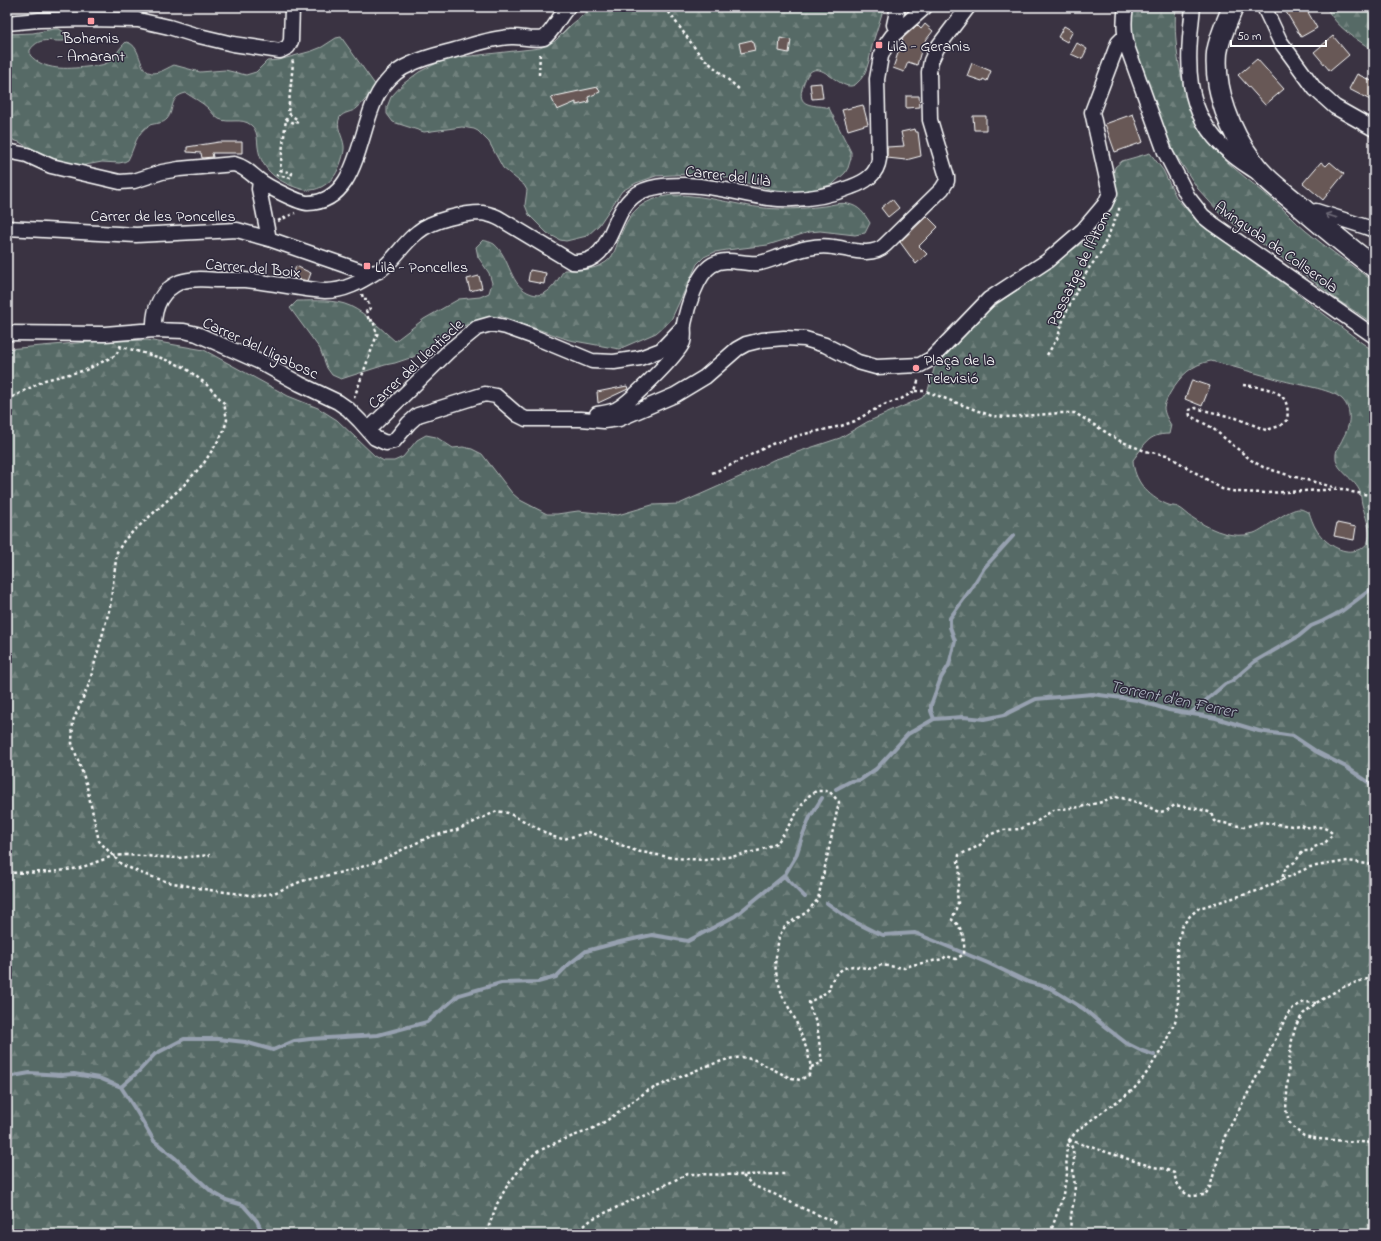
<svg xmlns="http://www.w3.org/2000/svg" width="1381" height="1241" viewBox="0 0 1381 1241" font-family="'Indie Flower',sans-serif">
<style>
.forest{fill:url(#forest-firs);stroke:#abb5b2;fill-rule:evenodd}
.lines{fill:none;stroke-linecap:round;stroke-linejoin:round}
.stream{stroke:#97a1b0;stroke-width:4}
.building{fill:#685856;stroke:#fff}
.street-casing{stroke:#fff;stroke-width:17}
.secondary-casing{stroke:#fff;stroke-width:23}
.path{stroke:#fff;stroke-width:2.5;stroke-dasharray:3 3;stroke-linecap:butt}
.street{stroke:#2f2a3d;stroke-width:14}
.secondary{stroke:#2f2a3d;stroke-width:20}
.oneway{stroke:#6d6a77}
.poi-dot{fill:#ff9aa2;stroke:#2f2a3d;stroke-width:1.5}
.labels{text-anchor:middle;stroke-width:3;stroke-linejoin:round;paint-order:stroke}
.poi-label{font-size:16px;fill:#fff;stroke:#2f2a3d;text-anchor:start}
.street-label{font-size:16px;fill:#fff;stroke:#2f2a3d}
.water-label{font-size:17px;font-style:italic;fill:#b1b8c4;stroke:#2f2a3d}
</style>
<defs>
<pattern id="forest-firs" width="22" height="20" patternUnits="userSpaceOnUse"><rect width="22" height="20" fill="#576b66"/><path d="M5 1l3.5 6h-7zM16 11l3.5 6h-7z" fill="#70817d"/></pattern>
</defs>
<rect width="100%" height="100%" fill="#3a3342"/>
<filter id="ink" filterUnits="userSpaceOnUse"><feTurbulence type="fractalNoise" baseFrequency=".025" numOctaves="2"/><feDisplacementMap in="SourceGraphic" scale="8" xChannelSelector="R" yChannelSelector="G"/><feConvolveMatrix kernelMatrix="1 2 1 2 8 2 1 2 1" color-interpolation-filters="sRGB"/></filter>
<g filter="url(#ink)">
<path class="forest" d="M593 7H659L676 9 690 7H771L774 10 779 11 783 7H884C881 18 877 28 874 39 869 54 870 73 856 84 839 97 814 42 802 89 797 109 817 104 829 108L851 152V158L848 168 845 173 833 184 816 189 793 192 770 189 717 175 705 173 656 176 636 183 622 191 599 225 587 236 566 241 560 240 547 233 529 215 525 205 527 190 524 185 503 168 489 142 478 131 474 129 462 127 424 132 393 122 387 114V107L391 97 403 84 419 72 445 59 540 48 555 41 571 25Z
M1133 7H1176C1172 47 1184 108 1208 141 1224 163 1252 182 1273 200 1284 209 1294 221 1306 231 1328 249 1351 265 1374 282V324L1339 301 1292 265 1234 224 1219 212 1198 189 1174 152 1154 102 1132 38Z
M1326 7H1374V51C1355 38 1337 28 1326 7Z
M54 29H59L66 33 69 40C53 44 41 34 30 50V55C44 71 67 69 86 67 93 66 101 66 107 63 114 59 119 48 126 42 145 45 135 79 159 72 165 70 169 67 174 65L200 72 225 70 246 75 256 72 267 61 279 60 312 51 322 47 336 38 341 37 376 86C370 93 364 103 356 109 352 112 344 112 340 117 335 127 343 136 344 146 345 153 339 169 335 175 327 186 314 193 301 189 280 183 261 171 258 147 257 139 258 131 251 125 241 117 229 124 219 119 214 116 212 112 208 108 202 102 193 98 186 93 168 97 175 110 167 119 163 124 155 123 150 125 136 132 135 147 128 160L124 162 119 163 102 162 80 166 48 158 19 142 7 138V34L33 33Z
M1150 153 1163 170 1177 199 1198 222 1215 235 1250 258 1362 343 1374 351V1234H7V349L88 342 147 340 204 350 288 396 318 408 337 420 375 456 384 461H394L403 457 417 440 426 435 436 437 453 448 463 447 472 449 482 454 512 493 520 500 547 514H557L578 511 618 515 652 505 679 504 744 475 773 460 840 438 867 422 922 398 928 390 936 362 986 312 1089 238 1112 204 1113 177 1115 167 1122 161ZM1211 361C1235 367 1258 374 1281 380 1297 385 1330 388 1342 399 1353 410 1350 426 1343 438 1340 445 1335 450 1336 458 1336 470 1356 480 1360 492 1361 495 1361 500 1362 504 1366 520 1380 547 1353 551 1339 553 1323 541 1316 529 1313 524 1311 518 1309 512 1306 512 1303 509 1300 509 1289 508 1265 529 1254 533 1251 534 1248 534 1245 535 1226 537 1208 528 1193 518 1188 515 1184 510 1178 507 1175 506 1170 506 1166 504 1148 496 1134 481 1133 460 1145 445 1147 434 1169 434L1171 425C1168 420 1164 414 1164 407 1165 402 1168 397 1170 393 1180 376 1192 364 1211 361Z
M672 195C709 194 744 209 781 209 795 209 810 208 824 206 832 205 840 202 848 204 859 206 864 213 870 223L865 233 855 235 820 231 809 232 768 245 727 250 715 252 704 257 697 264 671 320 656 333 619 349 569 340 500 316 452 329 422 352 413 357 395 363 385 365 341 379 332 375 327 368 320 349 290 308 297 301C314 301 335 299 350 306 367 314 381 329 395 341L424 319 459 299 480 297 489 293 492 283 489 273 478 257 476 247 483 240C486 241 491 242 494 244 511 258 509 287 532 294 548 299 557 281 564 270 578 270 593 271 606 262 613 257 615 250 618 242 629 211 640 200 672 195Z"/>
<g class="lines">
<path class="stream" d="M1190 714 1225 684 1232 681 1254 662 1299 636 1311 626 1323 621 1342 611 1374 587
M934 719 931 711V705L941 678 949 665 955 641 950 627V618L971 589 984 568 1014 535
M836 789 851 781 860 780 876 769 908 734 934 719 963 717 984 719 1004 715 1036 699 1092 694 1137 700 1169 710 1216 718 1259 731 1293 736 1317 752 1346 767 1374 786
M784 876 805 897
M827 903 849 919 873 931 883 935 915 933 988 963 1028 982 1050 988 1084 1009 1099 1022 1126 1043 1142 1051 1154 1055
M7 1077 30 1073 61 1075 74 1074 99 1078 121 1087 139 1071 155 1054 184 1039H218L245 1042 273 1050 294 1041 310 1039 378 1035 427 1022 459 995 501 983 538 982 556 977 568 965 586 951 620 942 652 935 688 941 735 916 784 876 796 856 802 837 810 817 822 798
M121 1087 137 1112 154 1141 175 1158 212 1192 226 1200 243 1205 257 1221 263 1234"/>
</g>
<path class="building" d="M1293 7H1305L1317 28 1301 37 1286 12Z
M925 24 933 31 923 44 917 65 908 62 904 72 893 68 903 38 917 25 921 29Z
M1064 26 1073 31 1067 42 1058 37Z
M1333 36 1349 55 1330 71 1314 52Z
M780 38 791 40 789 53 779 51Z
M752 40 755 50 741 53 739 43Z
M1077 43 1087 49 1082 59 1071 54Z
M1257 59 1284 89 1265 105 1238 75Z
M972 63 991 71 987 81 983 79 982 81 967 76Z
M1357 74 1374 82V102L1349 89Z
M821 83 823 98 812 99 810 84Z
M598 87 600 92 588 97 589 102 576 105V102L557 110 551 97Z
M906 96H919L920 107 906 108Z
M863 105 868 124 848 130 842 110Z
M1133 114 1143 142 1115 152 1105 124Z
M973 116H986V130H974Z
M915 129 916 132H918L921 156 906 160 887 158V147L904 146 901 132Z
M219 142H242V153H212L213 157 202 158 201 153 187 152V147Z
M1321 162 1326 166 1330 162 1344 174 1323 200 1303 183Z
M892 199 899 208 888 217 881 208Z
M927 216 938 227 919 246 927 254 916 264 900 242Z
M296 266 311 273 308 281 292 278Z
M530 270 546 273 544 284 528 281Z
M479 276 482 288 470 291 467 279Z
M1192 380 1210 386 1202 406 1185 399Z
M627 386 628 389 598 403 597 392Z
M1337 523 1356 527 1354 540 1334 536Z"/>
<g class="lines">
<g class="street-casing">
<path id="street" d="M1126 7C1123 22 1124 34 1128 49L1165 152 1188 197 1203 216 1213 224 1374 336
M1193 7C1187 61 1182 112 1228 151 1236 159 1246 165 1255 171
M1264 7 1280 41 1315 89 1335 107 1374 129
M7 23 39 20 88 19 138 20 169 27 195 35 233 44 280 51 288 47 291 41 292 7
M898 31 894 25 898 7
M7 151 27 155 51 166 120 182 134 181 162 172 179 169 234 164C245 167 250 173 259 180 266 186 299 203 308 203 364 202 357 116 385 84 392 75 401 68 411 64 425 57 440 54 455 50 473 45 491 38 511 37 521 36 533 41 544 38 553 32 559 16 568 7
M260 181 259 189 269 239
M1311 216 1316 211 1366 227 1374 230
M7 228 136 235 237 230 269 239 367 273C370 272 375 273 379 271 394 261 403 243 418 232 432 220 464 213 482 213 489 214 496 216 502 220L572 262C614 265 608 216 634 196 647 186 667 185 684 185 712 185 740 194 768 198 796 201 825 198 851 187 865 182 877 175 879 159L877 79 881 56 887 43 892 36 925 7
M154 330C153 309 160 291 180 282 191 278 204 279 216 280 225 280 235 280 244 280 271 282 298 289 325 291 345 291 360 282 376 272
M7 333 105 334 154 330 184 331 197 334 260 362 300 384 338 402 348 409 360 421 375 438 386 443 394 441 409 423 418 415 485 394 496 396 518 415 526 419H581L604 421 619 419 675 395 705 377 737 349 746 344 762 340 784 338 805 339 825 345 858 362 876 367 920 365 931 359 989 299 1047 261 1083 230 1105 204 1110 193 1092 112 1118 43 1124 37
M597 414C604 413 611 412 617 409 630 402 678 355 683 342 685 336 683 330 684 324 687 308 697 274 712 265 726 256 744 265 759 263 767 262 775 258 782 256 798 250 816 244 833 247 849 249 872 258 885 245L942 189 947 181V177L930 120 929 72 931 61 937 48 968 7
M369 429 449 351 477 328 491 324 506 327 534 337 592 361 614 362 640 358 661 350 684 326"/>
</g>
<g class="secondary-casing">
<path id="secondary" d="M1233 7C1227 22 1219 37 1217 53 1214 90 1230 132 1252 161 1263 177 1279 189 1294 201 1320 224 1347 246 1374 267"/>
</g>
<path class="path" d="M665 7 700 55 740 90
M539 75 540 51
M277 176V175L291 178 292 173 280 170 286 119 296 124 298 120 288 113 293 63 292 59
M278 221 295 213
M119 346 161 358 184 367 206 384 224 403 227 420 223 433 204 463 183 486 125 539 117 552 110 607 89 684 73 721 72 743 86 783 99 841 121 864 143 874 168 882 209 890 257 896 274 893 302 881 356 869 381 860 429 837 457 830 497 811 508 813 530 824 553 837 564 839 589 832 636 851 674 858 705 860 735 856 761 850 778 842 807 797 816 791H829L839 802 818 899 807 912 786 925 779 936 775 964 777 978 783 997 795 1019 807 1050 811 1067 809 1075 800 1080 788 1077 755 1060 742 1057 728 1059 704 1067 647 1091 606 1121 590 1130 557 1142 537 1152 527 1160 507 1186 497 1204 486 1234
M1047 355 1058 337 1064 317 1078 288 1089 268 1100 254 1119 211V205
M1243 385C1267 388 1292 389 1287 420L1280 426 1266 430 1236 418 1195 408 1189 410 1190 416 1211 427 1251 460 1263 467 1288 475 1337 488
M915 391H925L992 416 1010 417 1060 413H1075L1120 441 1145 451 1167 455 1222 489 1238 492 1266 493 1342 489 1352 492 1374 496
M354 398 378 332 376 331 373 320 369 321 366 310 370 309 367 299H363L362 294
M7 400 45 380 86 370 116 355 120 347
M712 473 731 465 772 444 800 435 841 426 855 421 870 412 886 404 901 399 915 391 919 378
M7 873 52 872 80 868 113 856 126 855 178 858 210 855
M1374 978 1363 980 1343 987 1316 1003 1303 1014 1296 1025 1292 1040 1289 1061 1286 1110 1289 1122 1296 1130 1304 1136 1319 1139 1374 1143
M811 1067 822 1063 817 1025 810 1008 809 1002 821 996 829 990 831 982 836 974 844 968 853 966 873 969 880 965 904 968 912 965 943 959 946 956 956 959 964 954C965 942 963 926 952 920L958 903 957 892 960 871 958 861 959 855 979 846 989 835 1002 830 1021 829 1027 825 1033 824 1053 810 1080 807 1102 802 1113 797 1122 798 1140 803 1159 812 1166 811 1175 805C1188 808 1199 808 1211 813L1214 821 1244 827 1262 822 1292 826 1301 825 1304 827C1315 828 1322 824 1332 833V835L1325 843 1314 847 1311 851H1303L1295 862 1286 867 1281 881
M1069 1140 1153 1167 1165 1169 1174 1173C1176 1183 1181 1193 1191 1196 1195 1196 1201 1195 1205 1195L1210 1187 1224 1138 1265 1061 1287 1015 1293 1008 1304 1002 1316 1003
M1069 1140 1073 1150 1074 1159 1073 1174 1075 1185 1074 1200 1071 1215 1070 1234
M743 1176 754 1186 774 1194 802 1208 837 1223
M575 1234 592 1219 688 1174 742 1175 785 1174
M1050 1234 1062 1199 1067 1174 1066 1154 1069 1140 1079 1129 1133 1090 1144 1077 1162 1049 1175 1022 1178 1007 1177 947 1182 926 1190 916 1199 908 1260 890 1310 867 1348 861 1374 865"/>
<use href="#street" class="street"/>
<use href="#secondary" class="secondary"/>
</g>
<defs><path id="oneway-shaft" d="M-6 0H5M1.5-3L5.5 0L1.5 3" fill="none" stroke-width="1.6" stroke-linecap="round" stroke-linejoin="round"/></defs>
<use class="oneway" href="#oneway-shaft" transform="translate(1331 216) rotate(-162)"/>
</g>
<g class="poi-dot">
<rect x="87" y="17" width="8" height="8" rx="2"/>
<rect x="875" y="41" width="8" height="8" rx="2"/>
<rect x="363" y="262" width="8" height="8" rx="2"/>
<circle cx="916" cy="368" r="4"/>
</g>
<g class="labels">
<g class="poi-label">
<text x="91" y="43" text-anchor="middle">Bohemis<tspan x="91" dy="18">- Amarant</tspan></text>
<text x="887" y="51">Lilà - Geranis</text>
<text x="375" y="272">Lilà - Poncelles</text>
<text x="924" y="365">Plaça de la<tspan x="924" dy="18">Televisió</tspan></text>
</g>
<g class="street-label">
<text transform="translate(728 175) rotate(7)" y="6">Carrer del Lilà</text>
<text x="163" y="221">Carrer de les Poncelles</text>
<text transform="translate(1277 246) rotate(35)" y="6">Avinguda de Collserola</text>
<text transform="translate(253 267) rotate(5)" y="6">Carrer del Boix</text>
<text transform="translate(1078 268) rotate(-64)" y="6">Passatge de l'Àtom</text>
<text transform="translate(261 347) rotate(25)" y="6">Carrer del Lligabosc</text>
<text transform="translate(415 363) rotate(-43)" y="6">Carrer del Llentiscle</text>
</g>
<g class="water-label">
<text transform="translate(1173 698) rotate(12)" y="6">Torrent d'en Ferrer</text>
</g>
</g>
<rect width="1381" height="1241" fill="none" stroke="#2f2a3d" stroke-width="24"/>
<rect x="12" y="12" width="1357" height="1217" fill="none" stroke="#fff" stroke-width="1.5" filter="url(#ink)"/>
<path d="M1231 40v6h95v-6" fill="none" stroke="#ffffff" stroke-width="2"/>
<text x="1237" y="40" font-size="12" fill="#ffffff" stroke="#2f2a3d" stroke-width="3" paint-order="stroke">50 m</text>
</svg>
